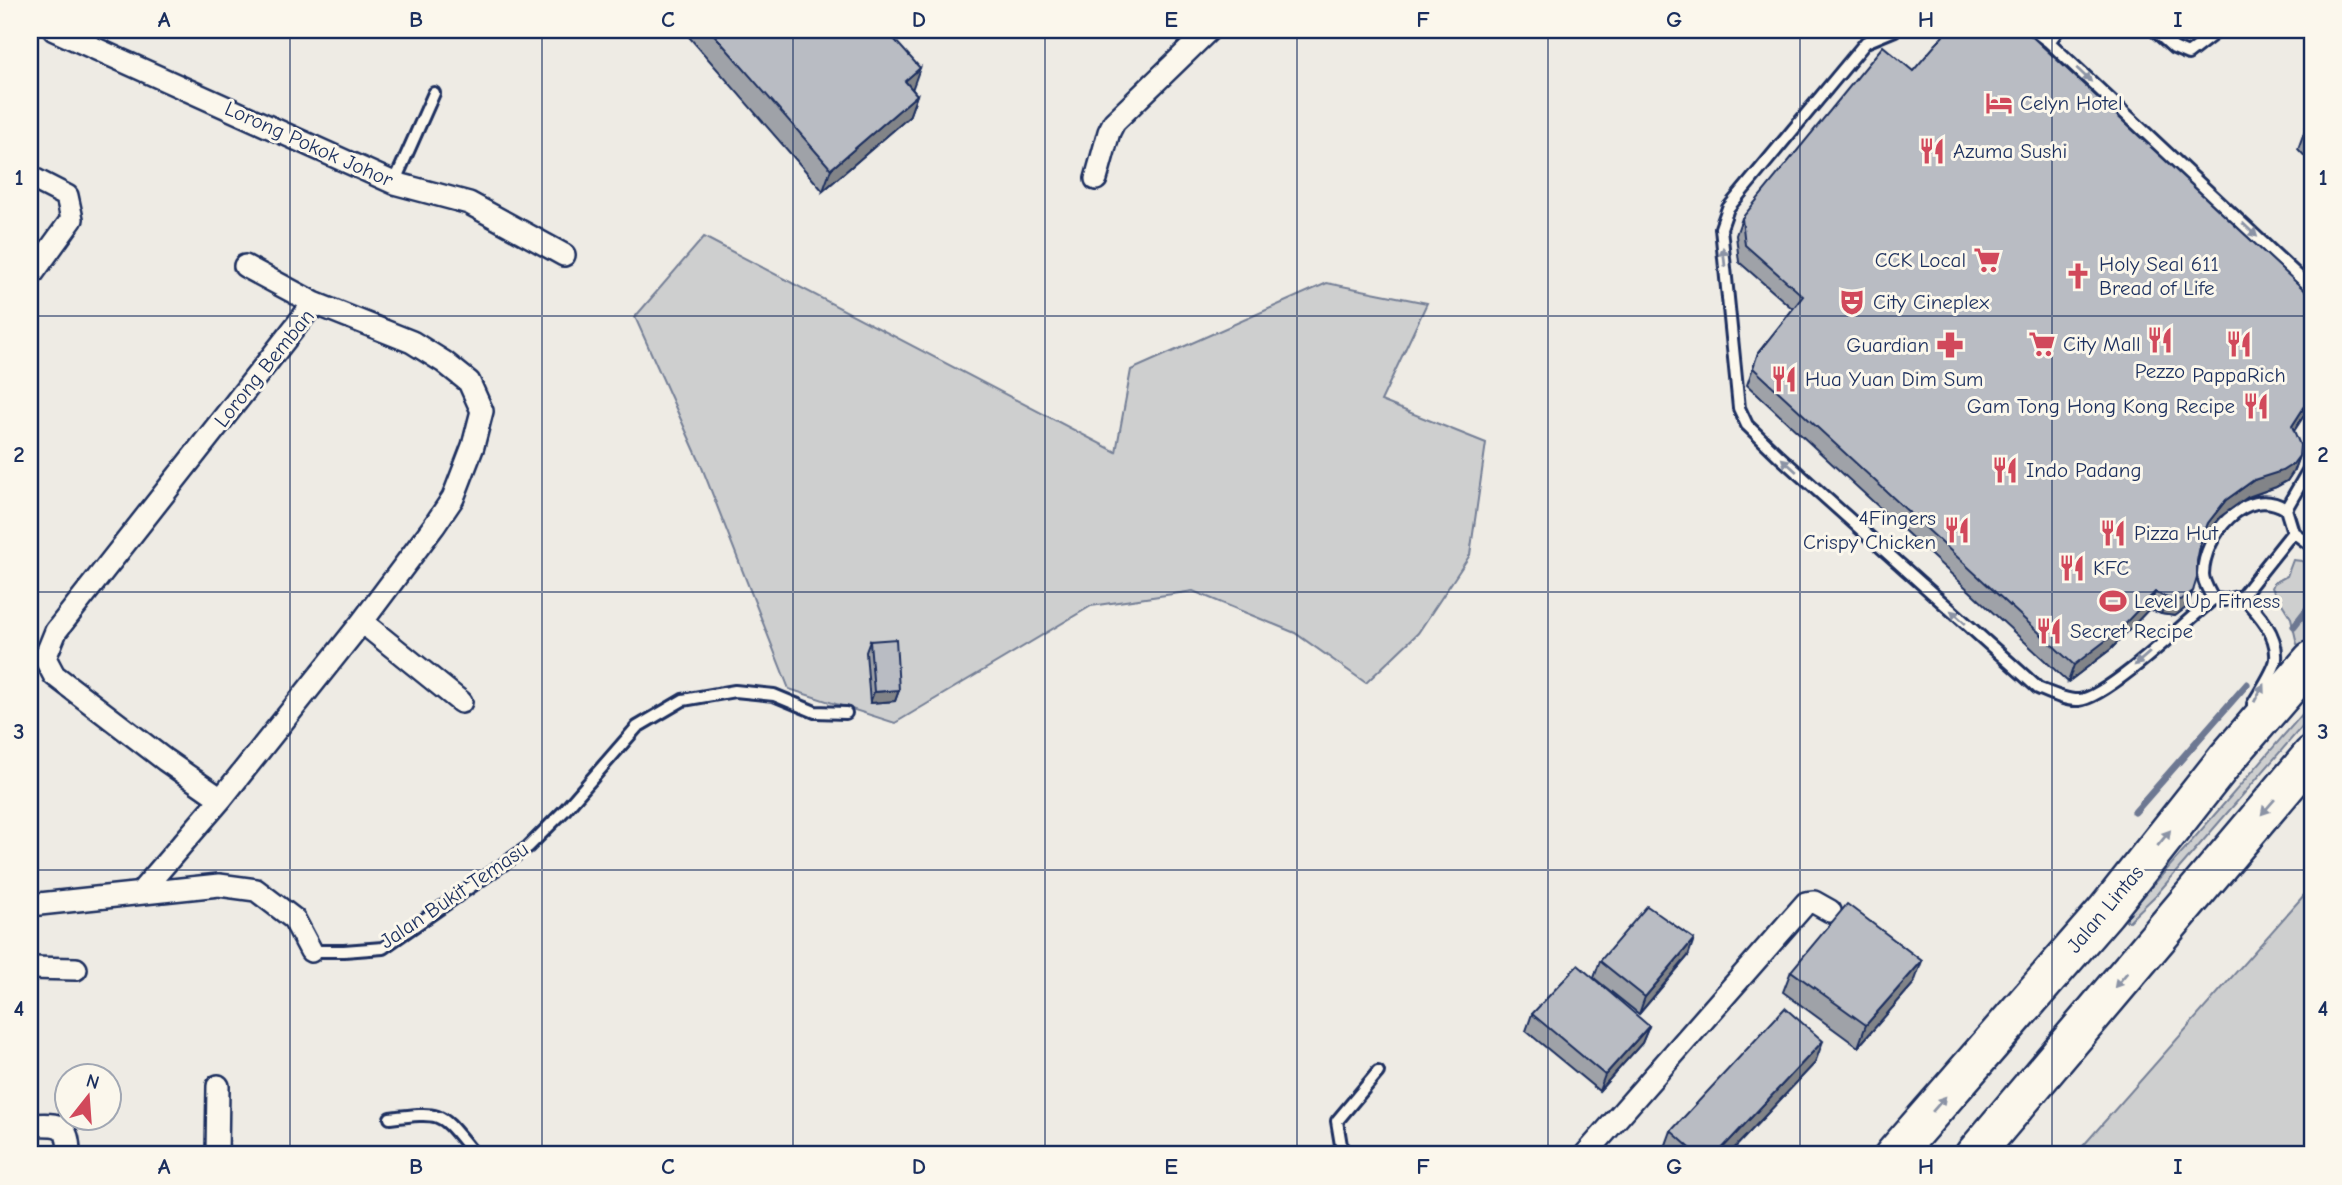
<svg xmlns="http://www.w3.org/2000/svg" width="2342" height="1185" viewBox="0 0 2342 1185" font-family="'Comic Neue',sans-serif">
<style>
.green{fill:#cecfcf;stroke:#747f96;stroke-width:2}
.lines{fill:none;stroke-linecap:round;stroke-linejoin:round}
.stream{stroke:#6d7892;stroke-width:7}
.service-casing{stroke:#1b2f5e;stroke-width:16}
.minor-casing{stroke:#1b2f5e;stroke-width:26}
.trunk-casing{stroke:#1b2f5e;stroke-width:42}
.service{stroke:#fbf7ec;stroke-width:10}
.minor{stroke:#fbf7ec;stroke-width:21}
.trunk{stroke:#fbf7ec;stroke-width:37}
.wall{fill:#9fa2a8;stroke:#1b2f5e;stroke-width:2}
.shaded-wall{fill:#828488;stroke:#1b2f5e;stroke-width:2}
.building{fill:#b9bcc3;stroke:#1b2f5e;stroke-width:2}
.oneway{fill:#8b93a5}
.grid{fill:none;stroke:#1b2f5e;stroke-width:2;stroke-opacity:0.55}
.labels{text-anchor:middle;stroke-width:6;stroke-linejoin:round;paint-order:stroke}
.poi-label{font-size:21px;fill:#1b2f5e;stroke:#fbf7ec;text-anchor:start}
.street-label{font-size:21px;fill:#1b2f5e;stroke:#fbf7ec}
.neatline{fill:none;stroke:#1b2f5e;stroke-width:2.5}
.grid-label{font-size:23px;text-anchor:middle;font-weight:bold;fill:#1b2f5e}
</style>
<rect width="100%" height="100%" fill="#eeebe4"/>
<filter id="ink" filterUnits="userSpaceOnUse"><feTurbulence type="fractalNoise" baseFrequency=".0143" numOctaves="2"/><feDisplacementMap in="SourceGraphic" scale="14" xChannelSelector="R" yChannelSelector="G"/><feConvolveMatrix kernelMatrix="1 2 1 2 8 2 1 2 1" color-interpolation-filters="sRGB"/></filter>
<g filter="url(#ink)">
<path class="green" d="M704 237 1116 452 1131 370 1327 283 1427 303 1381 401 1486 443 1470 555 1418 633 1366 683 1295 633 1193 591 1091 606 895 723 789 689 699 460 635 317Z
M2293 560 2302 561 2312 571V636L2303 646 2297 644 2291 618 2272 588 2274 583 2287 576Z
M2312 703V715L2157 894 2129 921H2126L2128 914Z
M2312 886V1155H2075Z"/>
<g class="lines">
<path class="stream" d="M2294 626 2312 603
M2135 812 2247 684"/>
<g class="service-casing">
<path id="service" d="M1895 30 1866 42 1728 208 1721 228 1739 408 1747 425 1779 456 2038 688C2050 693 2066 701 2079 700 2107 698 2188 620 2213 599L2225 600 2242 596 2293 532
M2033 30 2049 42 2312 289
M2154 30 2174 48 2188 54 2219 30
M2049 42 2058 30
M394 183 434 93
M2286 509 2312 464
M2242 596C2258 613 2278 634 2276 659 2275 670 2259 693 2253 704
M2213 599C2209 591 2203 582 2203 574 2204 535 2245 484 2286 509L2293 532 2312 546
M311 951H344L383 948 528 847 564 811 637 727 683 700 735 691 774 695 815 712 846 713
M390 1118C446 1111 440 1113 475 1155
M1350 1155 1341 1145 1337 1121 1378 1072"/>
</g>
<g class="minor-casing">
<path id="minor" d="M54 30 394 183 469 203 564 255
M30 177 67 196 72 219 30 277
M1096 179 1109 132 1114 122 1209 30
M362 622 461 702
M221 799 165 760 54 675 45 658 56 631 314 303
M140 893 221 799 362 622 434 526 453 498 473 446 482 411 469 382 444 362 412 342 314 303 245 266
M30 905 219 885 256 890 294 919 311 951
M30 968 76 969
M30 1125C58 1124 69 1122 69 1155
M217 1155 218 1086
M1585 1155 1806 903 1814 902 1830 911"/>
</g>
<g class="trunk-casing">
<path id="trunk" d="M1894 1155 2106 911 2227 758 2312 660
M1974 1155 2312 755"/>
</g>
<use href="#service" class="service"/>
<use href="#minor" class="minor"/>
<use href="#trunk" class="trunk"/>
</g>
<path class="wall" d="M683 30H886L912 89 917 95 909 117 823 191Z
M1913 71 2312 297V403L2294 431 2299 456 2293 472 2287 481 2276 487 2248 497 2220 517 2202 540 2200 545 2187 607 2175 616 2161 614 2149 609 2111 649 2068 682 1747 385 1758 353 1793 309 1739 262 1736 235 1742 218Z
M2312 121V164L2298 149 2306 127Z
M870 641 899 690 895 701 870 703 866 652Z
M1688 956 1639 1014 1594 978 1600 961Z
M1791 971 1914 983 1858 1047 1783 992Z
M1532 1014 1649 1026 1642 1043 1599 1091 1526 1031Z
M1815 1063 1728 1155H1665L1663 1153 1671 1131Z"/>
<path class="shaded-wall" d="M920 68 912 90 905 81Z
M917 95 909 117 823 191 831 169Z
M2312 395V403L2286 443 2292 426Z
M2299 456 2293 472 2287 481 2276 487 2248 497 2220 517 2202 540 2195 557 2208 523 2226 500 2254 480Z
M2193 591 2187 607 2175 616 2161 614 2167 598Z
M2155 592 2149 609 2111 649 2068 682 2074 665Z
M899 690 895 701 870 703 874 692Z
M1694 939 1688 956 1639 1014 1645 997Z
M1922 961 1914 983 1858 1047 1866 1025Z
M1649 1026 1642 1043 1599 1091 1605 1075Z
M1823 1041 1815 1063 1728 1155H1716Z"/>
<path class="building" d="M710 30H886L920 68 905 81 917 95 831 169Z
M1948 30H2025L2312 297V395L2292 426 2300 445 2299 456 2293 464 2282 471 2254 480 2226 500 2208 523 2201 541 2197 561V578L2193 591 2181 600 2167 598 2155 592 2117 632 2074 665 1753 368 1758 353 1803 296 1745 245 1742 218 1883 46 1913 71Z
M2312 121V133L2306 127Z
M896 639 899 690 874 692 870 641Z
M1847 904 1922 961 1866 1025 1791 971Z
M1647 906 1694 939 1645 997 1600 961Z
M1578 965 1649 1026 1605 1075 1532 1014Z
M1785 1008 1823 1041 1716 1155H1698L1671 1131Z"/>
<defs><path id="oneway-solid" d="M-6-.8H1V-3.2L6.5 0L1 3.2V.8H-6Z" transform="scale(1.75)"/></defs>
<g class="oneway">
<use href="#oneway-solid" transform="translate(2084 75) rotate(43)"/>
<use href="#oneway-solid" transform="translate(2250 230) rotate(43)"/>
<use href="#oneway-solid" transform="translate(1724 257) rotate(-96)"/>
<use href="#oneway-solid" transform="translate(1789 465) rotate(-138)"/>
<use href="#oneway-solid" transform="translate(1958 617) rotate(-138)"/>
<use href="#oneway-solid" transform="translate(2142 659) rotate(139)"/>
<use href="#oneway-solid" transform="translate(2259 693) rotate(-62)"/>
<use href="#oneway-solid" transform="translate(2268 807) rotate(131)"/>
<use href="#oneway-solid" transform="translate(2164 838) rotate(-51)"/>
<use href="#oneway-solid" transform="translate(2121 980) rotate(130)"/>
<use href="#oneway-solid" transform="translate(1939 1104) rotate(-49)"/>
</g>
</g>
<path class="grid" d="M290 30V1155M542 30V1155M793 30V1155M1045 30V1155M1297 30V1155M1548 30V1155M1800 30V1155M2052 30V1155M30 316H2312M30 592H2312M30 870H2312"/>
<defs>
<g id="hotel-bare" transform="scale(2.1)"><path d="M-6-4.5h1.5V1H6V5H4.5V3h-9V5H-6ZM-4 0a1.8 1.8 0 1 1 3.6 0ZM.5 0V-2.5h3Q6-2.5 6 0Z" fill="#d1495b" stroke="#fbf7ec" stroke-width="2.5" paint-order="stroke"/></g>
<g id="restaurant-bare" transform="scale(2.1)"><path d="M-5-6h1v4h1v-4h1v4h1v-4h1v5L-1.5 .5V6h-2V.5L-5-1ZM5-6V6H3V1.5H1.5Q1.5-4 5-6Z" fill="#d1495b" stroke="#fbf7ec" stroke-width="2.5" paint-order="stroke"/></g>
<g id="supermarket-bare" transform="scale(2.1)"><path d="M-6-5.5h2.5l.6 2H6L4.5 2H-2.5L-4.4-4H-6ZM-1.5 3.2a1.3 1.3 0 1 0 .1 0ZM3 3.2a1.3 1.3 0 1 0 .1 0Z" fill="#d1495b" stroke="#fbf7ec" stroke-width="2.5" paint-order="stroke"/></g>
<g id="church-bare" transform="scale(2.1)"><path d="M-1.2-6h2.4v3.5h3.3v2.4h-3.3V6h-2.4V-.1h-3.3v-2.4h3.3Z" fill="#d1495b" stroke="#fbf7ec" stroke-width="2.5" paint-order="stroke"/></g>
<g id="theatre-bare" transform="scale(2.1)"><path d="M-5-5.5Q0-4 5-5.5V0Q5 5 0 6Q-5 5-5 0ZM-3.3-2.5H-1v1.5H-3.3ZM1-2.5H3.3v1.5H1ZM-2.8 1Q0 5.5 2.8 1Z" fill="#d1495b" stroke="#fbf7ec" stroke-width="2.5" paint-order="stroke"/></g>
<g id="pharmacy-bare" transform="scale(2.1)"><path d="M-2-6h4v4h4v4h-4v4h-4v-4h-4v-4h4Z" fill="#d1495b" stroke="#fbf7ec" stroke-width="2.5" paint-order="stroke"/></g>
<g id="stadium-bare" transform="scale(2.1)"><path d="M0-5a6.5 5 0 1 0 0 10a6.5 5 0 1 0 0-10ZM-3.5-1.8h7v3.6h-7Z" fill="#d1495b" stroke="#fbf7ec" stroke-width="2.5" paint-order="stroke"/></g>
</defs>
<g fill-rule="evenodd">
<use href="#hotel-bare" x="1999" y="103"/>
<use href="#restaurant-bare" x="1932" y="151"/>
<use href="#supermarket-bare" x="1987" y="260"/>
<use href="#church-bare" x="2078" y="276"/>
<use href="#theatre-bare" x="1852" y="302"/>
<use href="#restaurant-bare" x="2160" y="340"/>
<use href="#supermarket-bare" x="2042" y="344"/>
<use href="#restaurant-bare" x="2239" y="344"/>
<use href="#pharmacy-bare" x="1950" y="345"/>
<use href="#restaurant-bare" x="1784" y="379"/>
<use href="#restaurant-bare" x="2256" y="406"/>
<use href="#restaurant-bare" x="2005" y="470"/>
<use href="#restaurant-bare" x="1957" y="530"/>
<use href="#restaurant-bare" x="2113" y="533"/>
<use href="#restaurant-bare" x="2072" y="568"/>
<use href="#stadium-bare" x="2113" y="601"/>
<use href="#restaurant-bare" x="2049" y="631"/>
</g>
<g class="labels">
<g class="poi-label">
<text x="2020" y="110">Celyn Hotel</text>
<text x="1953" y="158">Azuma Sushi</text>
<text x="1966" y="267" text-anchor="end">CCK Local</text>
<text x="2099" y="271">Holy Seal 611<tspan x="2099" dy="24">Bread of Life</tspan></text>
<text x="1873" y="309">City Cineplex</text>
<text x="2063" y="351">City Mall</text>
<text x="1929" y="352" text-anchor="end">Guardian</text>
<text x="2160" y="378" text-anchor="middle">Pezzo</text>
<text x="2239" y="382" text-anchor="middle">PappaRich</text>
<text x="1805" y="386">Hua Yuan Dim Sum</text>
<text x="2235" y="413" text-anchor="end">Gam Tong Hong Kong Recipe</text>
<text x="2026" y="477">Indo Padang</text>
<text x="1936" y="525" text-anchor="end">4Fingers<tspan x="1936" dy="24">Crispy Chicken</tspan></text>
<text x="2134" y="540">Pizza Hut</text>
<text x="2093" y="575">KFC</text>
<text x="2134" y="608">Level Up Fitness</text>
<text x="2070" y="638">Secret Recipe</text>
</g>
<g class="street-label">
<text transform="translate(309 144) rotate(24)" y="7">Lorong Pokok Johor</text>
<text transform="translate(264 368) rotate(-51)" y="7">Lorong Bemban</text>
<text transform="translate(454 895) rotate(-34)" y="7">Jalan Bukit Temasu</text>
<text transform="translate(2105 909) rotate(-50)" y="7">Jalan Lintas</text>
</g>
</g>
<rect width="2342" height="1185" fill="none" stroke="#fbf7ec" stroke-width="77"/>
<g transform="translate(88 1097) rotate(17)"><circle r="33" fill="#fbf7ec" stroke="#a1a7b3" stroke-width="2"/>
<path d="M0-5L12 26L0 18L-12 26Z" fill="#d1495b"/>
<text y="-10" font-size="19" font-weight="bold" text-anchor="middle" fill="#1b2f5e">N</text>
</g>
<rect x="38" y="38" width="2266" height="1108" class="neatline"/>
<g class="grid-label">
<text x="164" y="27">A</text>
<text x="416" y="27">B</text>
<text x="668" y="27">C</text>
<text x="919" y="27">D</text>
<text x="1171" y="27">E</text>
<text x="1423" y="27">F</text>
<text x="1674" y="27">G</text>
<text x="1926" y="27">H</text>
<text x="2178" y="27">I</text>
<text x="19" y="185">1</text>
<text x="2323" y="185">1</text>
<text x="19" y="462">2</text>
<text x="2323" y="462">2</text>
<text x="19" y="739">3</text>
<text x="2323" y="739">3</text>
<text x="19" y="1016">4</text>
<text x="2323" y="1016">4</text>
<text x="164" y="1174">A</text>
<text x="416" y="1174">B</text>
<text x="668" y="1174">C</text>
<text x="919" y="1174">D</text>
<text x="1171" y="1174">E</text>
<text x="1423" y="1174">F</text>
<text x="1674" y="1174">G</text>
<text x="1926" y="1174">H</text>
<text x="2178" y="1174">I</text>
</g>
</svg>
